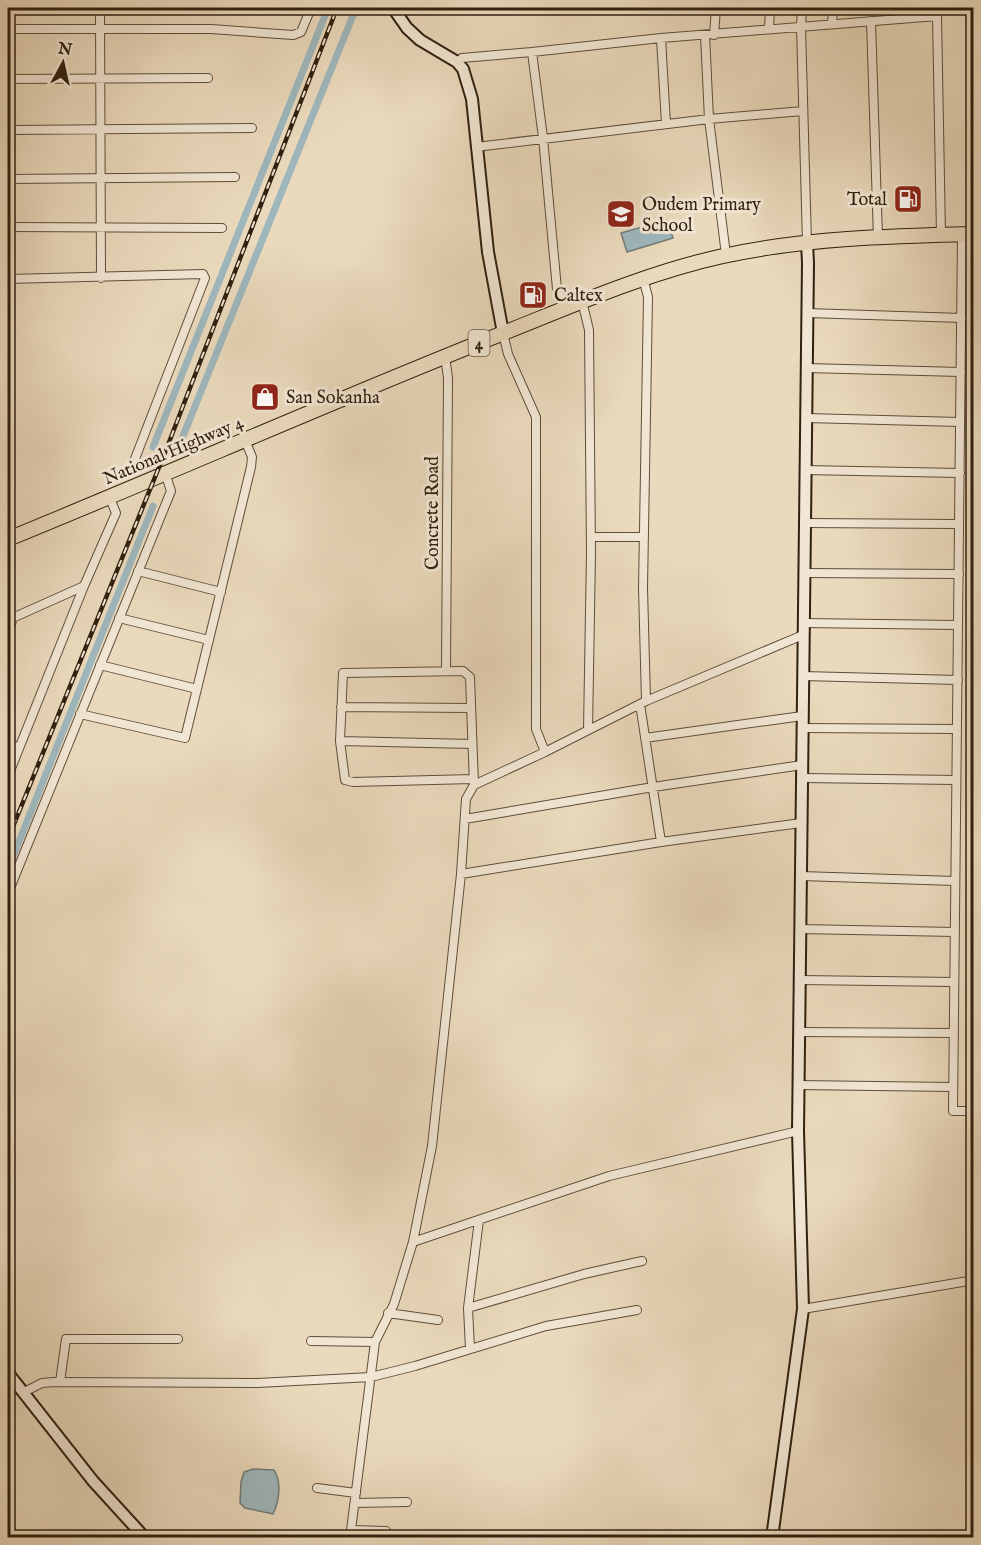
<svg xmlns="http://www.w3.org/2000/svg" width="981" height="1545" viewBox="0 0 981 1545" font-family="'IM FELL English',serif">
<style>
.water{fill:#9eb7bd;stroke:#727b77;stroke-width:1.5}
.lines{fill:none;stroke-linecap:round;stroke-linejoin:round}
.canal{stroke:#9eb7bd;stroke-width:7}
.street-casing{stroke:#5e4e3a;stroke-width:10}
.secondary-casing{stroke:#30200f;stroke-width:14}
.highway-casing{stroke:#30200f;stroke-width:16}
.street{stroke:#f1e6d3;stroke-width:8}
.secondary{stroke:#f1e6d3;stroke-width:10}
.highway{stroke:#ead9bc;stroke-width:14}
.rail-casing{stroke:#30200f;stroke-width:4.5}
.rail{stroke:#f1e6d3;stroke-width:2;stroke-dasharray:7;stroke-linecap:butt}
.labels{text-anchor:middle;stroke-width:6;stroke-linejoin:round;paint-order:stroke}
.shield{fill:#f1e6d3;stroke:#6a5b4a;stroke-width:1.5}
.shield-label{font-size:16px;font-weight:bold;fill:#30200f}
.poi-label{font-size:18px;fill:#30200f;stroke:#f1e6d3;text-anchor:start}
.street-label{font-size:18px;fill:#30200f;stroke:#f1e6d3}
</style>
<rect width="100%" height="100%" fill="#ead9bc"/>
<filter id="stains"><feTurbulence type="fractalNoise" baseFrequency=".00333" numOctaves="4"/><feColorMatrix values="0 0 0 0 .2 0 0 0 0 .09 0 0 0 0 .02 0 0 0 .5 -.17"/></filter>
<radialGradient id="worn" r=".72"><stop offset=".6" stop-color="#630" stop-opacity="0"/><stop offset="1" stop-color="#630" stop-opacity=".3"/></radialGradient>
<path class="water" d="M667 220 673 238 627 252 621 233Z
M253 1469 274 1470C282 1482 279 1502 273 1514L245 1508 240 1503 241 1482 244 1472Z"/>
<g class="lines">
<path class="canal" d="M183 436 356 8
M153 447 328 8
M8 869 153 506"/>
<g class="street-casing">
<path id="street" d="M100 8 101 278
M802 8 801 27 807 243
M911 18V8
M871 21 878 238
M832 24 833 8
M8 29H211L293 35 301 32 311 8
M769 29 770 8
M705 35 709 119 726 255
M714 35 716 8
M661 38 666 124
M532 52 543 138 557 289 564 307
M457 62 462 58 532 52 661 38 937 16 941 235
M8 79 208 78
M8 130 252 128
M476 147 709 119 803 111
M8 179 235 177
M8 227 222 228
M962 234 953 1111H974
M643 278 648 297 643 588 646 701
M8 279 203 274 205 278 133 464
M582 301 589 330 591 553 588 730
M807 313 962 318
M503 333 508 354 536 417V729L545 752
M445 356 448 378 446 671
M806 368 961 372
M806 418 960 422
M805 470 960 473
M805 523 959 524
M591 537H644
M138 571 221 592
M804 573 959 574
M119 618 209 640
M8 620 84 586
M803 623 958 625
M8 632 13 618
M100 665 197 689
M803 676 958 680
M640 704 661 842
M341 707 471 708
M80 714 185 738 251 467 252 457 245 440
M802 728 957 729
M645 738 802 716
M340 741 472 744
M8 743 19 748
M8 776 84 586 116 513 109 496
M802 778 956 780
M473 779 353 782 345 780 340 741 343 673 463 671 470 677 474 785
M465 819 653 787 802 765
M461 874 661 842 801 823
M801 876 955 881
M8 893 171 491 165 473
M800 929 955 932
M799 980 954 982
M799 1032 954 1033
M798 1085 953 1087
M413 1242 609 1176 798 1131
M468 1308 584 1274 642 1261
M803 1309 974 1280
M388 1313 438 1320
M311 1341 375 1342
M470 1349 468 1308 479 1220
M60 1382 66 1339H178
M24 1392 42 1383 54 1382 258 1383 371 1377 415 1366 546 1326 637 1310
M317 1488 356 1493
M355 1503 407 1502
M351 1530 386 1531
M294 1537 304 1538
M350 1538 375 1342 394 1304 413 1242 432 1146 461 874 466 799 474 785 545 752 646 701 803 635"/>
</g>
<g class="secondary-casing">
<path id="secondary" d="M393 8 407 28 420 40 457 62 463 69 472 99 488 252 503 333
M8 1373 93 1481 145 1538
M772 1538 803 1309 798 1131 808 263 807 243"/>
</g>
<g class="highway-casing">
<path id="highway" d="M8 539C172 472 335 400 501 334 574 305 646 273 723 256 805 238 890 236 974 234"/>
</g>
<use href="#street" class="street"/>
<use href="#secondary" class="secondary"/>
<use href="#highway" class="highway"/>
<g class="rail-casing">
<path id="rail" d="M8 839 166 450 337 8"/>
</g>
<use href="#rail" class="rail"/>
</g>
<defs>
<g id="fuel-square" transform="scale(1.5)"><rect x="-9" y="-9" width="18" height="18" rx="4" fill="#8f2418" stroke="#f1e6d3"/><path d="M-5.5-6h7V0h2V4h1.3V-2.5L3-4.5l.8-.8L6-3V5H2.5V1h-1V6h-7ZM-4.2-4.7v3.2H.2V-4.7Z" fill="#fff"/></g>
<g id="school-square" transform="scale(1.5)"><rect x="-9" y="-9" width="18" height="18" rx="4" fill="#8f2418" stroke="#f1e6d3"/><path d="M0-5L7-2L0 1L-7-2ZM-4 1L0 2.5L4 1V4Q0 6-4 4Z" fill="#fff"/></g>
<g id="shop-square" transform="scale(1.5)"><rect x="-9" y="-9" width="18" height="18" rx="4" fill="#8f2418" stroke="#f1e6d3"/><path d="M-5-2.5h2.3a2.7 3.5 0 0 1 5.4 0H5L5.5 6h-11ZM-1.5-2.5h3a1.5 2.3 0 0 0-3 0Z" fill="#fff"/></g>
</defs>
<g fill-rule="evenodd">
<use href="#fuel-square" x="908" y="199"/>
<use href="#school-square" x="621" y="214"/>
<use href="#fuel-square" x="533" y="295"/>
<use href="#shop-square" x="265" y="397"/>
</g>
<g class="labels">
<rect class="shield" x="468.5" y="330" width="21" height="26" rx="4.5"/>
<g class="shield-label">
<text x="479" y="349">4</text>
</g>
<g class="poi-label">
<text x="887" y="205" text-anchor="end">Total</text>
<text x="642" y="210">Oudem Primary<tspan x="642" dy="21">School</tspan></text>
<text x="554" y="301">Caltex</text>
<text x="286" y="403">San Sokanha</text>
</g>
<g class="street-label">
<text transform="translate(173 450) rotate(-23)" y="6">National Highway 4</text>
<text transform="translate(432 513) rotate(-90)" y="6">Concrete Road</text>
</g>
</g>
<rect width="981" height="1545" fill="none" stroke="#ead9bc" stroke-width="30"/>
<rect x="9" y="9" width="963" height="1527" fill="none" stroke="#30200f" stroke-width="3"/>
<rect x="15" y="15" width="951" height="1515" fill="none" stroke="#30200f" stroke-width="1.5"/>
<g transform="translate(63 63) rotate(8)" stroke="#f1e6d3" stroke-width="4.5" paint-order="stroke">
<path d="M0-4.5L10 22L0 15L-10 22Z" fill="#30200f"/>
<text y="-9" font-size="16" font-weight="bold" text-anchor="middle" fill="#30200f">N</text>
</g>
<rect width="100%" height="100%" filter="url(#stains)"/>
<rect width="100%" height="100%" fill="url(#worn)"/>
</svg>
